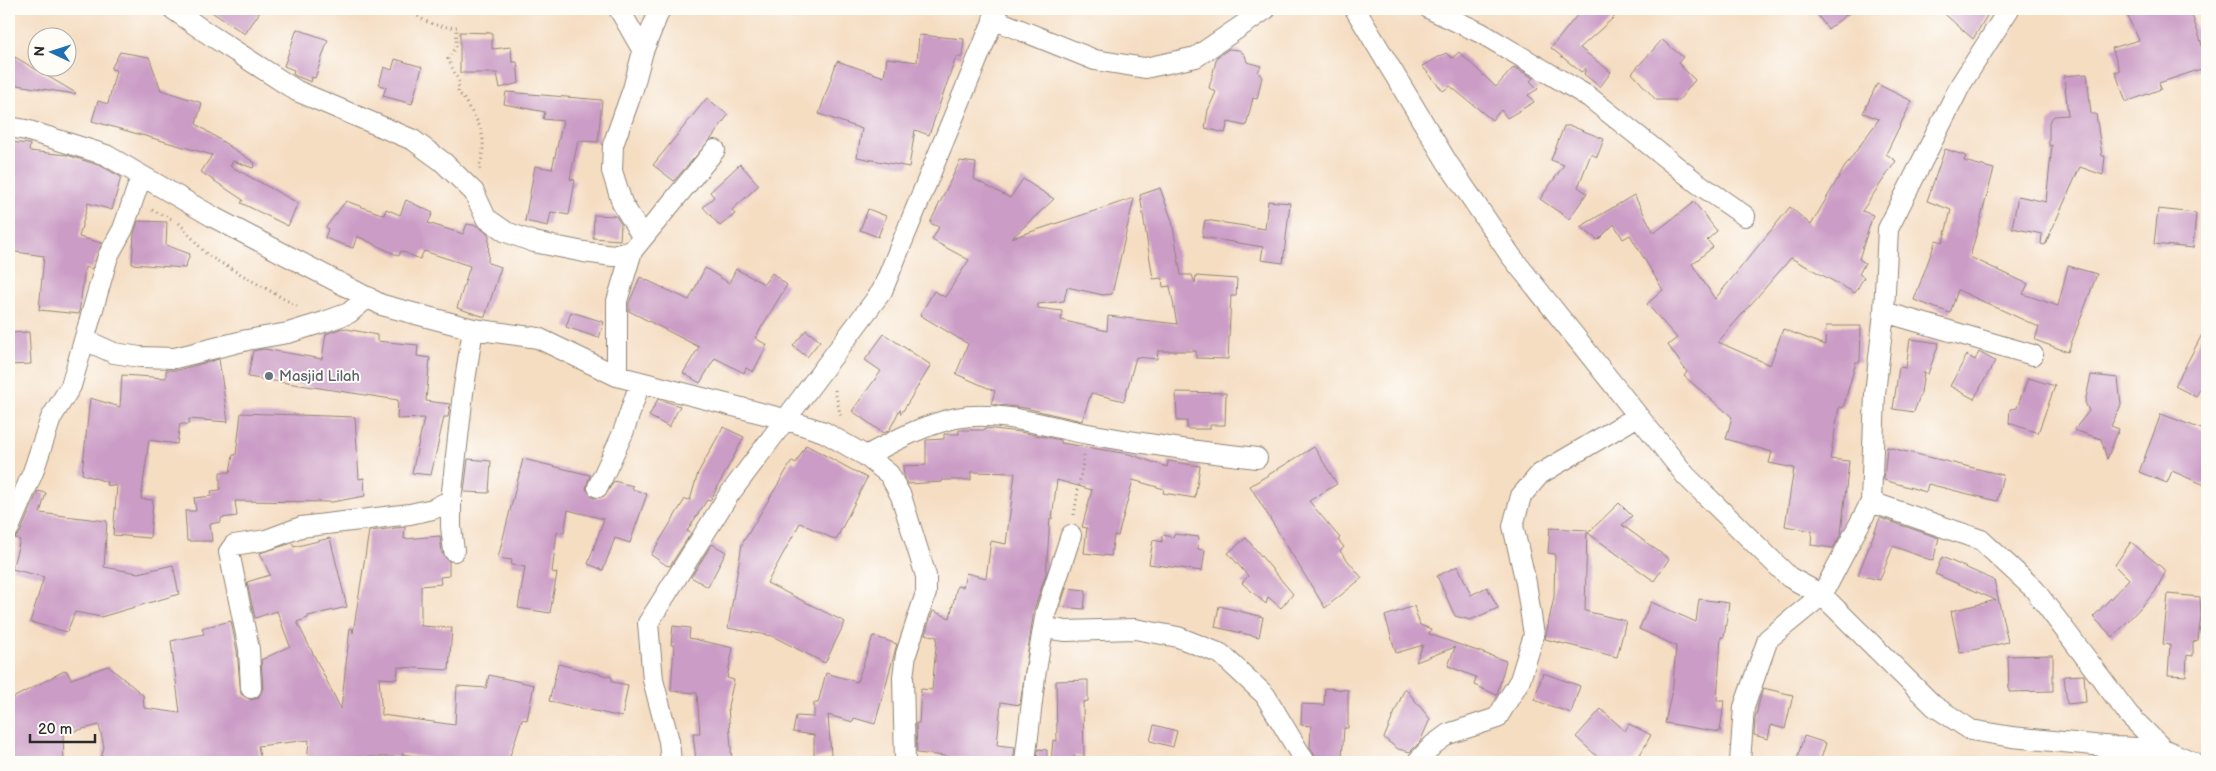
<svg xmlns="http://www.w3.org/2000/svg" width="2216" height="771" viewBox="0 0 2216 771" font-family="'Balsamiq Sans',sans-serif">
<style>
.building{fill:#cb9cc6}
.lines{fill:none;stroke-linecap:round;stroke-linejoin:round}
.minor-casing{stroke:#908476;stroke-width:22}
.path{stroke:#908476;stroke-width:3;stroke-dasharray:1 4;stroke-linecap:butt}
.minor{stroke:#fff;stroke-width:20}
.worship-dot{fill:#6b7280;stroke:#fdfcf7;stroke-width:2}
.labels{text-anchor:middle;stroke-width:4;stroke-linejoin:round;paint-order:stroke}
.worship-label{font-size:15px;fill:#5b616d;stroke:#fdfcf7;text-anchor:start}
</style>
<rect width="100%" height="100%" fill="#fdfcf7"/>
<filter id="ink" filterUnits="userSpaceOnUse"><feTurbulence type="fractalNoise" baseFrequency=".02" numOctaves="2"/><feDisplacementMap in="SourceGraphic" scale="10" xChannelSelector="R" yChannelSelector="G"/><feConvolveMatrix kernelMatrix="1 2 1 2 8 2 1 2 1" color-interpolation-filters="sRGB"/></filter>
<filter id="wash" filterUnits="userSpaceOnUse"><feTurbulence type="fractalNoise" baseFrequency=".0096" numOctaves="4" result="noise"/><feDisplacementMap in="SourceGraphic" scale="20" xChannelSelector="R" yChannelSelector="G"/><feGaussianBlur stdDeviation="1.12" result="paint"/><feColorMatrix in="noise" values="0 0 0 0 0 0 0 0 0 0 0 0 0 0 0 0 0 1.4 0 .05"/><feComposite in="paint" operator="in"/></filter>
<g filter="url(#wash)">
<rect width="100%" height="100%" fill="#f5ddc2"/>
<g id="blocks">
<path class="building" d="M207 9H262L245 34Z
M1582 9H1623L1580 48 1611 72 1600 87 1584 74 1586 68 1581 72 1551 48Z
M1813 9H1854L1828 29Z
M1939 9H1991L1973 39Z
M2124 9H2190L2207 60V67L2159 83 2161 89 2126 102 2115 71H2120L2112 48 2139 40Z
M297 29 328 40 315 78 312 77 311 82 296 76 293 74 294 70 284 66Z
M460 32 492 33V49L511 47 512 62H517L519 83 500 88 497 73H460Z
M919 35 964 39 962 57H956L929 135 915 130 909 167 857 157 862 129 819 114 837 61 884 77 887 58 917 62Z
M1662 40 1683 57 1678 63 1695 80 1679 100H1656L1632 73Z
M1229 49 1239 50 1245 55 1247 62 1261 66 1258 72 1262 77 1257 99 1253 98 1246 126 1228 122 1225 133 1205 128 1208 110 1216 92 1209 88 1217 57Z
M120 52 149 57 161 90 202 103 196 124 255 163 253 168 233 161 230 166 298 203 288 226 241 203 243 200 201 172 212 155 92 121 98 101 108 104 116 70 111 69Z
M1459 52 1496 87 1512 69 1516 68 1533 78 1530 81 1538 89 1528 95 1534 102 1507 118 1501 110 1492 120 1450 86 1443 91 1422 66 1446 53 1452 58Z
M15 57 76 93 75 94 10 84Z
M395 59 422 67 412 104 383 96 386 87 379 85 384 67 392 70Z
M2087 74 2091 114H2096L2102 156H2105L2103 175 2080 167 2045 245 2041 244 2042 234 2012 228 2018 196 2046 202 2052 145 2049 146V122L2054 116 2068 115 2064 76Z
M1877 84 1912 101 1886 154 1896 161 1862 211 1873 215 1859 259 1865 263 1859 274 1864 277 1855 293 1791 258 1718 342 1770 365 1783 329 1825 345 1826 326H1861L1860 362H1856L1843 408 1839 407 1830 459 1849 461 1841 534 1833 548 1811 545 1812 531 1785 526 1794 468 1769 463 1772 452 1726 439 1732 417 1684 376 1687 372 1668 345 1677 338 1647 304 1663 290 1630 235 1623 239 1614 224 1598 240 1580 227 1634 195 1654 233 1694 202 1717 231 1707 240 1713 247 1692 264 1715 299 1790 207 1811 225 1844 168 1879 119 1863 113Z
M506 92 602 100 598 142 578 141 570 179 575 180 569 215 551 212 548 226 525 221 535 166 552 169 563 121 543 119 545 112 504 104Z
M707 98 728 115 711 139 674 181 653 165Z
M1564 126H1571L1604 139 1597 157 1591 154 1578 187 1587 193 1569 219 1540 199 1564 165 1551 160Z
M9 142 30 144 29 151 67 155 101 166 121 177 112 210 88 203 79 237 102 243 92 269 85 267 79 314 39 310 44 256 9 251Z
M1945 149 1966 156 1964 161 1994 169 1970 257 2028 284 2023 294 2058 306 2068 266 2097 274 2068 352 2035 340 2039 327 1958 290 1950 313 1914 300 1936 240 1943 242 1951 210 1927 201Z
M960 161 976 163 974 179 1010 198 1023 179 1054 199 1012 238 1134 198 1112 294 1103 295 1067 287 1064 301 1038 304V308L1062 311 1061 320 1107 331 1108 316 1177 324 1170 286 1163 287 1162 278 1153 279 1140 195 1160 188 1172 221 1181 275H1192L1195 283 1196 276 1237 279 1236 296H1231L1228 359 1196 358V351H1158L1157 359 1136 357 1124 401 1091 393 1082 421 1025 408 991 404 995 391 956 374 968 344 920 315 934 291 945 297 969 260 932 240 939 227 930 223Z
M740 164 759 185 732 210 735 214 720 226 703 207 714 197 710 192Z
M406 200 433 213 428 223 463 234 467 224 478 226 489 235 488 263 501 267 485 317 457 308 470 266 424 251 420 259 401 251 399 256 357 236 353 248 325 238 328 229 326 227 346 201 384 215 386 209 400 215Z
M1268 201 1290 203 1283 263 1261 260 1263 247 1202 237 1205 220 1265 229Z
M868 209 886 216 878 237 860 230Z
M2158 209 2196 213 2193 248 2154 244Z
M594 215 616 216 621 224 620 240 593 238Z
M138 221 167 222 166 245 190 254 185 268 132 264 134 234Z
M705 268 729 283 736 269 764 284 772 273 787 285 755 338 767 345 753 372 746 368 744 373 715 358 700 383 683 373 699 347 629 311V303L640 277 689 300Z
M571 312 604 322 599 338 566 327Z
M2207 325V375L2196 397 2175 386Z
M342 328 377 335V341L418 345 417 356 430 358 426 401 450 404 448 417H444L431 475 412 473 424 418 397 419 398 400 248 377 253 351 264 349 322 359 326 334Z
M806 330 820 341 807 357 793 346Z
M29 332 31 364 9 365V333Z
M884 334 931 365 901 414 900 409 889 431 883 433 852 411 881 371 865 360Z
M1910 339 1939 343 1928 374 1924 372 1921 393 1914 412 1893 409 1899 367 1906 368Z
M1979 352 1995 361 1974 399 1950 386 1967 355 1975 360Z
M219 359 228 422 189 419V424H180L177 444 149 440 141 499 153 500 150 538 113 535 117 486 106 485 107 482 82 474 90 398 120 407 122 375 166 378V370H178Z
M2091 375 2118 378 2121 405 2111 426 2119 429 2107 459 2101 439 2074 430 2089 411 2085 402Z
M2028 378 2055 386 2038 433 2009 423 2010 409 2017 408Z
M1176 392 1226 393 1225 425H1210V429H1187V421H1177Z
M658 399 680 406 669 427 649 416Z
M241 413 355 417 359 479 364 478 365 496 332 502 235 501 237 516 221 518V522L210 524 212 541H187L185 511H196L194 498 212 496 211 491 220 490V472H230L233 455H236Z
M2161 414 2207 431V486L2172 471 2167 483 2139 472Z
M723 427 744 437 710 501 707 500 687 531 691 533 670 566 666 565 651 555 685 499 690 500 698 473Z
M985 428 1020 432 1061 440V443L1129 454 1167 467 1168 461 1200 466 1195 498 1163 493 1164 489 1133 480 1118 536 1114 535 1111 556 1084 553 1087 528 1082 527 1092 490 1057 480 1052 519 1050 518 1046 574 1034 610 1020 705 1001 702 997 745 1015 747 1013 762H972L973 759 917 753 916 723H919L921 689 932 690 937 637 925 634 933 611 950 618 957 586 963 587 966 573 986 578 991 541 1006 544 1015 473 971 472V480H942V482L908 484 904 476 903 466 926 465V440L944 439V434H959V430H984Z
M806 445 867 478 836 540 800 523 767 583 845 622 825 663 772 636 728 628 742 544 792 461 796 463Z
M1314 447 1337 484 1309 501 1340 538 1338 540 1344 547 1340 551 1362 578 1325 608 1250 486Z
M1887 447 2003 475 1997 501 1928 484 1926 492 1884 480Z
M468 459 491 461 489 493 464 492Z
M523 459 590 475 586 489 593 498 605 496 614 481 633 486 632 489 647 494 630 543 615 538 603 570 588 564 604 519 568 510 564 533 557 532 552 572 557 573 550 613 518 608 525 567 511 565 512 560 498 558Z
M38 491 46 493 40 513 107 521 104 567 138 573 173 565 179 594 101 617 75 612 67 632 30 622 44 577 12 569 20 540 15 538 20 533Z
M1619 503 1632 516 1622 525 1669 559 1654 581 1588 533Z
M1880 518 1939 538 1933 561 1893 546 1880 580 1858 575Z
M405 527 404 539 440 536 442 553 449 561V576L440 577 441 584 421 586V626L452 628 449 670 398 667 397 679 379 678 382 715 455 725 457 686 486 688 489 675 534 685 527 720 522 719 508 762H436L430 758 402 754V757H342L341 762H307L309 740 258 746 261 762H100L104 747 99 725 63 734 64 762H9V700L66 670 71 679 108 666 143 695 144 708 180 713 171 641 204 634 202 628 231 621 237 651 241 694 251 700 258 698 263 688 261 660 290 646 277 611 255 618 247 582 270 575 260 553 292 543 294 547 330 538 347 607 308 616V618L297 622 341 709 350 628H352L353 633 369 531Z
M1550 528 1587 530 1585 611 1626 621 1617 657 1545 639 1554 597 1555 554 1548 553Z
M1174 534 1199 537 1198 549 1205 550 1202 571 1149 564 1153 540 1162 542V535L1173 537Z
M1246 538 1293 594 1281 608 1268 597 1266 604 1242 583 1248 576 1228 553Z
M2131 542 2166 571 2155 592 2113 637 2093 617 2129 579 2115 565Z
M712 544 726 552 708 587 691 577Z
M1942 557 1994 580 2008 642 1960 653 1951 611 1996 600 1935 574Z
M1458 566 1471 595 1487 587 1498 608 1470 620 1455 616 1437 576Z
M1066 588 1086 590 1084 609 1060 607Z
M2168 594 2200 597 2201 616 2198 640 2193 642V656L2187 655 2186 676 2168 675 2170 645 2163 644Z
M1699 599 1729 603 1724 637H1721L1717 701H1724L1720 732 1665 723 1673 685 1676 646 1639 629 1651 602 1696 622Z
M1219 606 1263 617 1259 637 1215 627Z
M1414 606 1420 625 1431 629 1429 634 1506 661 1497 695 1474 685 1476 677 1448 666 1455 647 1416 662 1423 645 1396 653 1385 616Z
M673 626 690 628 689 638 733 648 727 678 734 680 728 706 732 762H696L693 733H700L697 693 671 691 674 645H671Z
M873 636 897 644 875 724 854 718 853 722 828 715 831 755 814 759V735L793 732 796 716 814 717V703H818L826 673 857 682Z
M2053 655V691L2009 692 2008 656Z
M558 664 612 677V682L628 685 622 717 549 701Z
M1543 673 1580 686 1571 713 1534 700Z
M2084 675 2086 702 2067 704 2064 676Z
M1088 680V701L1083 702 1084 757 1074 756 1073 762H1051L1053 740 1057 741 1056 681Z
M1325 688 1348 690V728H1344L1342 758 1315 756 1310 747 1311 726 1301 725 1302 704 1324 705Z
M1405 688 1430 719 1420 742 1410 752 1398 749 1384 738Z
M1763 688 1793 695 1785 729 1771 725 1768 739 1754 735 1755 718Z
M1601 709 1625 731 1629 724 1651 735 1636 762H1603L1576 737Z
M1154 725 1177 731 1173 747 1150 741Z
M1804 736 1826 743 1820 762H1796Z
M1038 749 1047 750V762H1037Z"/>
</g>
</g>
<g filter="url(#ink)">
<use href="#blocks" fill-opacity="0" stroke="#908476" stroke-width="1"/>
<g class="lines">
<g class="minor-casing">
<path id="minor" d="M173 9 204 31 297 91 413 140 443 162 474 192 486 218 506 232 534 242 584 252 613 256 632 251
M619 9 643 51 633 89 613 145 612 171 622 203 642 236
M1355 9 1447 162 1511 256 1686 476 1789 577 1822 595 1934 706 1971 730 2012 737 2114 747 2163 749
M1430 9 1481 33 1589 97 1696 182 1745 216
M993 19 1095 60 1145 68 1196 57 1266 9
M643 51 660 9
M9 127 26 130 106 155 215 218 382 305 473 329 538 338 617 376 784 419 824 432 866 456 889 474 901 496 926 576V593L906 654 903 677 905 762
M1884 312 2033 355
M85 340 114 353 140 357 175 358 247 340 288 333 324 322 349 313 368 297
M617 376V301L632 251 715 150
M866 456C896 440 923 425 956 418 999 410 1046 426 1088 434 1144 444 1200 452 1257 458
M598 487 623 433 640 383
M1871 502 1981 540 2034 589 2129 715 2163 749 2193 762
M9 528 33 472 51 418 71 386 108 256 123 229 141 177
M454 551 451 527V500L463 393 473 329
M1044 628 1066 631 1135 629 1178 637 1221 654 1265 695 1305 762
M251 688 249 649 229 552 234 545 266 540 301 527 410 514 433 509 451 500
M671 762 669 741 653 680 648 623 728 496 882 291 998 9
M1025 762 1035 676 1046 612 1071 535
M1417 762 1433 745 1448 734 1497 718 1520 680 1534 635 1526 583 1513 526 1521 496 1540 474 1638 416
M1740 762 1744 707 1768 639 1822 595 1871 502 1875 394 1884 312 1888 229 1961 84 2009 9"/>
</g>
<path class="path" d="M405 9C413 11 415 15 422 19 432 25 446 28 457 27L456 46 448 59 459 82 458 93C465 98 465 102 470 109 485 132 486 143 479 170
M152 210 174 220
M179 223 207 255 300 308
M835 390 841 418
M1074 515 1084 455"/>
<use href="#minor" class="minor"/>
</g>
</g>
<circle class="worship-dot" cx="269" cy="376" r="5"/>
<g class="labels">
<g class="worship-label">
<text x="279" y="381">Masjid Lilah</text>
</g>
</g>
<rect width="2216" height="771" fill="none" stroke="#fdfcf7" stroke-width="30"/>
<g transform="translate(52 52) rotate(274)"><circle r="24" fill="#fdfcf7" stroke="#a9a8a5"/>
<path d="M0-4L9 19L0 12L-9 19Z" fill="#1f6fb2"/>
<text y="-8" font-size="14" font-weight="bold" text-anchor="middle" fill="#2b2b2b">N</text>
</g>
<path d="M30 734v8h65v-8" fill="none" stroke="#2b2b2b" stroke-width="2.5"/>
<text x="38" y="734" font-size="15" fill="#2b2b2b" stroke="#fdfcf7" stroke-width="4" paint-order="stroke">20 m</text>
</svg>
